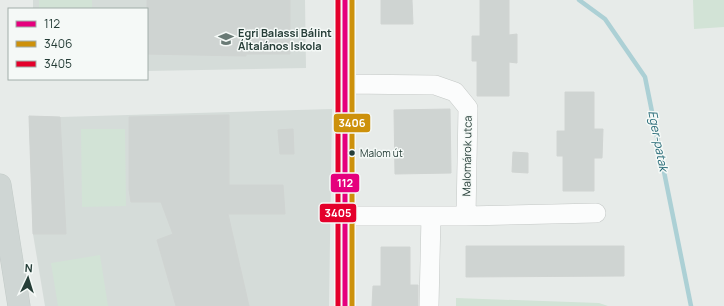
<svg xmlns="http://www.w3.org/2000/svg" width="724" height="306" viewBox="0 0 724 306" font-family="Manrope,sans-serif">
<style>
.built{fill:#d5dcd9}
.green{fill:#d2e3d6}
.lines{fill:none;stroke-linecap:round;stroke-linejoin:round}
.stream{stroke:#acd0d5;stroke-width:4.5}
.building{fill:#cfd4d2;stroke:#d0d4d2}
.minor-casing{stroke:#c4c8c6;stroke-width:20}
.major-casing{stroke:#c2cac7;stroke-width:23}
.minor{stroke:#fbfcfc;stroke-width:19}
.major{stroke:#cfd6d4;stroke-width:22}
.bus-1-casing{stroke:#f5f9f7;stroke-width:8}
.bus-2-casing{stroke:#f5f9f7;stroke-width:8}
.bus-3-casing{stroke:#f5f9f7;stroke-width:8}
.bus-1{stroke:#e5007d;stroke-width:5}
.bus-2{stroke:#cd910b;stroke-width:5}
.bus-3{stroke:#e4002b;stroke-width:5}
.bus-dot{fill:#253d37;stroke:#f5f9f7;stroke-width:1.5}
.labels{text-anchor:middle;stroke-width:3;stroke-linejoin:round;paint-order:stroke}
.bus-label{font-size:10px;fill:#253d37;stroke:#f5f9f7;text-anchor:start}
.poi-label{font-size:11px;font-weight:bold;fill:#253d37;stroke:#f5f9f7;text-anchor:start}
.street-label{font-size:11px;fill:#253d37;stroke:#f5f9f7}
.water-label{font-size:12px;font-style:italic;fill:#246875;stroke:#f5f9f7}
.line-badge{stroke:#f5f9f7;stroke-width:1.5}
.badge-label{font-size:11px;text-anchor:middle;font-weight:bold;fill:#fff}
</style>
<rect width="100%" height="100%" fill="#e7ebe9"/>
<path class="built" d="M33 0H305L306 68 147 71V9H33Z
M332 109 329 306H45L33 234 29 116 60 117Z"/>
<path class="green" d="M39 0H92V9H39Z
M693 0H724V27L694 29Z
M81 129H125L126 206 82 207Z
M100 255 108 306H58L51 263Z
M456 298 599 303 608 306H456Z"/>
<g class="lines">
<path class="stream" d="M579 0 605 19 645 77 691 306"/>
</g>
<path class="building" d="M147 0H290V54H246V56L147 54Z
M381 0H412L413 24H381Z
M480 0H509V35L517 34V63L509 62V96H477V61H472V36H480Z
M565 92H594V129H603L602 158H594V191H563V156H557V131H565Z
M450 109 451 173 395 174 394 110Z
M229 115V185H283L285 214H228L249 306H176L157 240 173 234 161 202H131L129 189V117Z
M29 116 60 117 66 234H33Z
M293 129 294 154H280L278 130Z
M513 152 528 153V173L512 172Z
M466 246H624V276L466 277Z
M381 247H410V285H418V306H372L373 286H381Z"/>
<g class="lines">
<g class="minor-casing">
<path id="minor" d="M346 84 435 85 455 92 468 108 466 216H346
M466 216 596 213
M345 306V0
M429 306 431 216"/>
</g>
<g class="major-casing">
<path id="major" d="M0 185 19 306"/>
</g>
<use href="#minor" class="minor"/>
<use href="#major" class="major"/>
<g class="bus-1-casing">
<path id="bus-1" d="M345 0V306"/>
</g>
<g class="bus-2-casing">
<path id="bus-2" d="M352 0V306"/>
</g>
<g class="bus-3-casing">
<path id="bus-3" d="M338 0V306"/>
</g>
<use href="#bus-1" class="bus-1"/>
<use href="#bus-2" class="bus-2"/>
<use href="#bus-3" class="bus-3"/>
</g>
<defs>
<g id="school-bare" transform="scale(1.2)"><path d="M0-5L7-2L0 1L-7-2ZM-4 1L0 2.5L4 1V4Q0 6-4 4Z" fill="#697a75" stroke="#f5f9f7" stroke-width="2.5" paint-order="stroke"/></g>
</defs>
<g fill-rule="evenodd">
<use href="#school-bare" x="226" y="39"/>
</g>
<circle class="bus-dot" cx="352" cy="153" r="3.5"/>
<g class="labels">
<g class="bus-label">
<text x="360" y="157">Malom út</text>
</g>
<g class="poi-label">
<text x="238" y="37">Egri Balassi Bálint<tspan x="238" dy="13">Általános Iskola</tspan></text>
</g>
<g class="street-label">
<text transform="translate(467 156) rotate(-89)" y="4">Malomárok utca</text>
</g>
<g class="water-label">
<text transform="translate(658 141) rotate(79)" y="4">Eger-patak</text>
</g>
</g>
<g class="line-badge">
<rect x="333" y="113" width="38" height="20" rx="4" fill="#cd910b"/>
<rect x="330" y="173" width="30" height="20" rx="4" fill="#e5007d"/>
<rect x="319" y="203" width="38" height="20" rx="4" fill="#e4002b"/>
</g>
<g class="badge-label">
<text x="352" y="127">3406</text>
<text x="345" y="187">112</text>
<text x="338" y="217">3405</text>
</g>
<rect x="8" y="8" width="140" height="72" fill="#f5f9f7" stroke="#a2aeaa"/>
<rect x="16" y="21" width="20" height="6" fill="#e5007d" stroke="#a2aeaa"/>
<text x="44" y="28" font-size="12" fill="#253d37">112</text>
<rect x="16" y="41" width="20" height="6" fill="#cd910b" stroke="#a2aeaa"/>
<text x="44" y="48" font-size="12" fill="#253d37">3406</text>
<rect x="16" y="61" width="20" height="6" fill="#e4002b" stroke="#a2aeaa"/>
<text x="44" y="68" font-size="12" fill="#253d37">3405</text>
<g transform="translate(28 278) rotate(4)" stroke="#f5f9f7" stroke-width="3" paint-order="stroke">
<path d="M0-3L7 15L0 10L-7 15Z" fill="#253d37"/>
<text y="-6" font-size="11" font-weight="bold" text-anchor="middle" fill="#253d37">N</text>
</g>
</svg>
